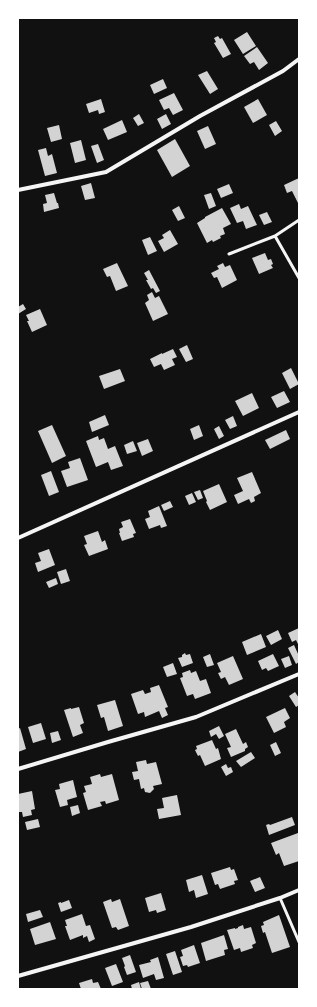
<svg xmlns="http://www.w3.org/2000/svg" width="317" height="1007" viewBox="0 0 317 1007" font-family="Spectral,serif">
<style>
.building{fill:#d3d3d3}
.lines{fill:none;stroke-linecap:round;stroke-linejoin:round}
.service{stroke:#f5f5f5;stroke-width:3}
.minor{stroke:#f5f5f5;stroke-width:4}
</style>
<rect width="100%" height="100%" fill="#111"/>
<path class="building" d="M247 32 256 46 243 54 234 40Z
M218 36 220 39 222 38 231 54 223 58 214 43 216 42 214 38Z
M257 47 268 63 259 70 254 62 250 64 244 56Z
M207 71 218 89 210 94 198 75Z
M163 79 167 88 154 94 150 85Z
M174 93 183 110 173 115 169 108 164 110 159 100Z
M101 99 105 112 99 114 98 110 89 113 86 104Z
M258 99 267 115 253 123 244 107Z
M139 114 144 123 138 126 133 118Z
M166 114 171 124 162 129 157 119Z
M122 120 127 132 108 140 103 129Z
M276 121 282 131 275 136 269 125Z
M59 125 62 139 51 142 47 128Z
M208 126 216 144 205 149 197 131Z
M175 139 190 166 172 177 157 150Z
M81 140 86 160 75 163 70 143Z
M98 144 104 160 97 163 91 146Z
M46 148 48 156 52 154 57 173 45 176 38 150Z
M299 178V202L298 203 292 191 287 193 284 185Z
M91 183 95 198 85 200 81 186Z
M229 184 233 193 221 198 217 189Z
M54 193 57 203H58L59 208 44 212 43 204 47 203 45 195Z
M211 193 216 206 209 209 204 195Z
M239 204 241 209 248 206 257 225 246 229 243 221 237 223 230 208Z
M179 206 185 218 178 221 172 210Z
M222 208 231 224 223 228 225 234 220 236 221 238 213 242 212 240 207 243 197 223 205 218V217Z
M267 212 272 222 264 225 259 215Z
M170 230 178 244 164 252 158 241 164 238 162 235Z
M150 237 157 251 148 255 142 240Z
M265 253 268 260 271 259 273 264 271 265 273 268 259 274 252 258Z
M117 263 128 286 116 291 110 276 107 277 103 269Z
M223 263 225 267 230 265 237 280 222 288 217 277 214 278 211 273 219 269 217 266Z
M149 270 160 291 156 293 153 288 151 289 146 280H148L144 273Z
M152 292 155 298 159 296 168 314 153 321 145 303 149 300 147 295Z
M23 304 26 309 18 314V307Z
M40 309 47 325 32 332 27 321H29L26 315Z
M187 345 193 359 186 362 179 349Z
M173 349 177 357 172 359 175 365 164 370 161 364 154 367 150 359 162 353V354Z
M291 368 299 384 290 389 282 373Z
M120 369 125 381 104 389 99 376Z
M284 391 290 402 277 408 271 397Z
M252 393 259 408 243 416 235 401Z
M105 415 109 425 92 432 89 422Z
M233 416 237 426 230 429 225 420Z
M52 425 66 456 52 463 38 431Z
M199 425 203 436 194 440 190 429Z
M219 426 224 436 219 439 214 429Z
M286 430 290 439 270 449 265 440Z
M98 436 99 440 104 438 108 449 115 446 123 466 111 470 108 462 96 467 86 441Z
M148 439 153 451 142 456 137 443Z
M133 441 137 451 127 454 124 445Z
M80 458 88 480 67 487 61 471 70 468 68 462Z
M51 471 59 492 49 496 41 475Z
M252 472 261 493 254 497 255 501 251 503 249 499 238 504 234 495 243 491 237 478Z
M219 484 227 502 210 510 206 502 207 501 203 491Z
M200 490 203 498 198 500 194 492Z
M192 493 196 502 189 505 185 496Z
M170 501 173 507 164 511 161 505Z
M159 506 167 526 161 528 160 525 149 529 145 519 150 517 148 511Z
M130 519 136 533 133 534 134 537 122 541 119 533H120L119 529 123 527 121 522Z
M98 531 102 542 105 540 108 549 89 556 84 545 87 544 84 536Z
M49 549 55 565 38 572 35 563 41 561 38 553Z
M66 569 70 581 61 584 57 572Z
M56 578 58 584 49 588 46 582Z
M299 628V646L296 640 292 642 288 633Z
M278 630 282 639 271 645 266 636Z
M261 634 266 647 247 655 242 642Z
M294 645 299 656V662L296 664 288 648Z
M185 653 186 655 190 654 193 663 182 667 178 658 182 657V655Z
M210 654 214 665 207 667 203 657Z
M273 654 279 666 268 671 266 668 262 670 258 661Z
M233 656 243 679 229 685 225 677 221 679 218 673 221 672 217 663Z
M289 656 292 665 285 668 281 659Z
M173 663 177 674 167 677 163 667Z
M190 670 191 673 196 671 200 681 206 679 211 693 195 699 193 694 187 696 180 678 183 677 182 673Z
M159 685 168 707 165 708 168 715 162 718 159 711 145 717 144 712 138 714 131 694 143 690 145 694 151 692 150 688Z
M295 692 299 698V705L296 707 289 696Z
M115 700 123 726 108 731 104 717 101 718 97 705Z
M79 707 84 723 80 725 83 733 73 737 64 710 71 708V709Z
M285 708 290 718 284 722 286 727 274 733 266 717Z
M41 723 46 739 33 743 28 727Z
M219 726 224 736 219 739 216 734 211 737 209 731Z
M20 728 26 749 18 752V729Z
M236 729 243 744 246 742 248 747 245 749V751L231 757 227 748 231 747 225 734Z
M58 731 61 740 52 743 50 733Z
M212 740 216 749 218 748 221 759 205 766 200 755 198 756 195 750 197 749 196 746Z
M276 742 281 753 275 756 270 745Z
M251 752 255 758 241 767 236 761Z
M146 760 147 764 156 762 162 784 153 786 154 789 150 793 145 792 144 788 141 789 139 779 134 780 132 772 138 771 136 762Z
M226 764 228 768 231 767 233 772 226 776 221 767Z
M100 774 101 777 112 774 119 800 106 804 105 801 100 802 102 806 88 810 83 793 86 792 84 786 92 784 90 777Z
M73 780 77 797 67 800 68 805 60 807 55 790 60 789 59 784Z
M32 791 35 809 31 810 32 815 23 817 22 812H18V794Z
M177 795 181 815 159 819 157 809 164 808 162 798Z
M78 805 80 813 72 816 70 807Z
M292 817 295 825 269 835 266 825 269 824 270 825Z
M38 819 40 827 27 830 25 822Z
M298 833 299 836V861L284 866 279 853 276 855 271 843Z
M230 867 231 870 234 869 238 880 234 881 235 884 220 889 218 884 215 885 211 873Z
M202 875 208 894 196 898 194 890 189 892 186 880Z
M260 877 265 888 255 892 250 881Z
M161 893 166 910 157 913 156 910 149 912 145 898Z
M111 899 112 902 120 899 129 926 118 930 116 927 112 928 103 902Z
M69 900 72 908 61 912 58 903 61 902V903Z
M40 910 43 917 28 922 26 914Z
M82 914 86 926 90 925 95 939 89 942 87 936 83 938V935L70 940 65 926H67L65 920Z
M279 915 290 947 272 953 265 932 263 933 261 926 264 925 263 922Z
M50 922 56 939 35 945 30 929Z
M243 925 244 929 251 927 256 943 252 945 253 948 241 952 240 948 234 950 227 930 235 928V929L238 928V927Z
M224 935 228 949 224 950 225 955 206 961 201 943Z
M194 945 200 963 188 967 187 965 183 966 180 957 183 956 181 950Z
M175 951 182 972 173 975 166 954Z
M130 955 136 972 127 975 124 967 125 966 122 958Z
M158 957 164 978 156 980 154 974 143 978 139 965 151 962 150 960Z
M116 964 123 982 112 986 105 968Z
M92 979 93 983 98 982 101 989H81L79 983Z
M148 981 151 989H142L140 983Z
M139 982 141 989H132L131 985Z"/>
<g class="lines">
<path class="service" d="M275 236 299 220
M229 254 275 236 299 278
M280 898 299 942"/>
<path class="minor" d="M18 190 106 172 200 116 283 71 299 59
M18 538 299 412
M18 769 108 742 196 717 299 674
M18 976 191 927 280 898 299 890"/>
</g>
<rect width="317" height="1007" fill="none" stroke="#ffffff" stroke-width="38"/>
</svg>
